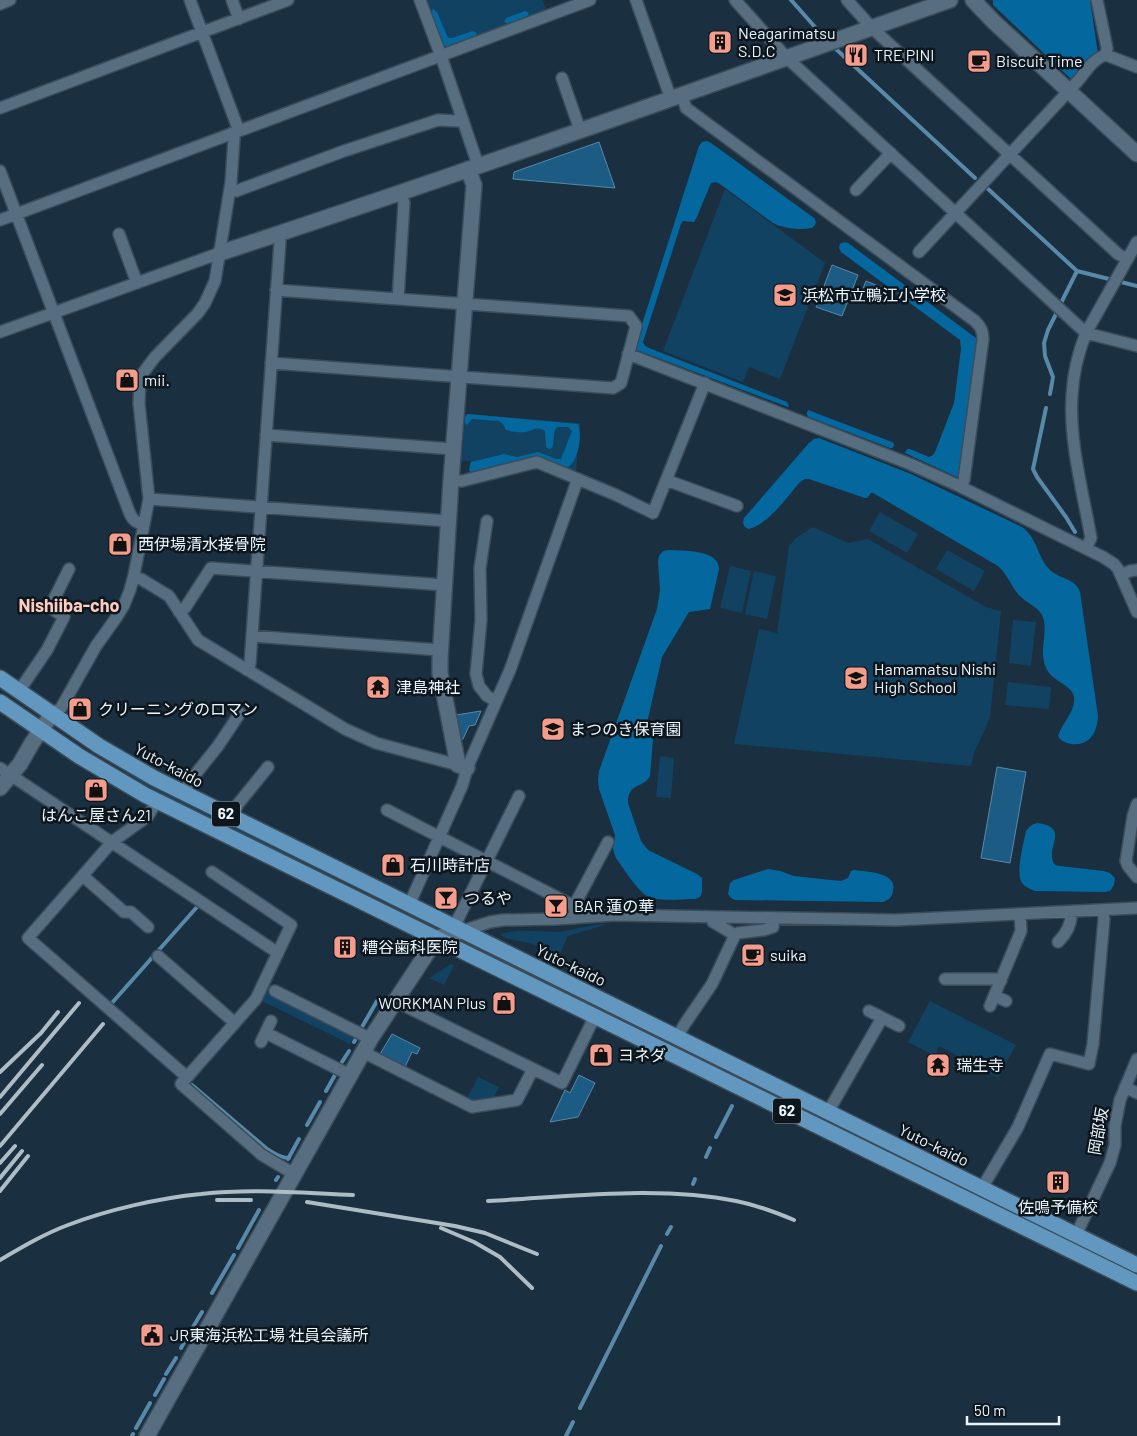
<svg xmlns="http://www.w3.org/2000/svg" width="1137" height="1436" viewBox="0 0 1137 1436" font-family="Barlow,'Noto Sans JP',sans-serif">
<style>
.green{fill:#124262}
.forest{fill:#04689e}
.water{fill:#1b5b84;stroke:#5989a8}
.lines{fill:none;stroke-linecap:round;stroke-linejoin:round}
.stream{stroke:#5989a8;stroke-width:4}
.street-casing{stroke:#3a4c59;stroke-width:14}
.secondary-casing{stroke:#3a4c59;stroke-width:18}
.primary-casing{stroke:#3a4c59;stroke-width:18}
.street{stroke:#576e80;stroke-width:11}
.secondary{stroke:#576e80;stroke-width:15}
.primary{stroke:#6298c0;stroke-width:15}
.rail{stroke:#aebcc6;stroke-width:4}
.labels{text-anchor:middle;stroke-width:5;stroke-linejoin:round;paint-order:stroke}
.shield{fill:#0d161d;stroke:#a8b2ba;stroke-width:1}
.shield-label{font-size:15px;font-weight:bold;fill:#eaf5fd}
.poi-label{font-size:16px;fill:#eaf5fd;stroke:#0d161d;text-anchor:start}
.street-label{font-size:16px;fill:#eaf5fd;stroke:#0d161d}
.neighbourhood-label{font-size:18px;font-weight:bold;fill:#ffccc1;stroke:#0d161d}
</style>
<rect width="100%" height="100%" fill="#1a2f3f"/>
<path class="green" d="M426 0H543L546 10 447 47 443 45Z
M725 189 825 263 780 379 749 367 743 382 663 351Z
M465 414 580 423 576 472 538 456 469 473 470 461H462Z
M880 512 918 534 907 553 869 531Z
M813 527 848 543 868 539 986 607 1001 611 990 718 974 753 971 766 734 744 759 629 777 633 789 546 796 538Z
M947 550 985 571 974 591 936 569Z
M730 566 751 571 742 613 720 608Z
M754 571 776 576 767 619 745 614Z
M1013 620 1036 622 1031 666 1009 663Z
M1008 682 1051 687 1049 709 1005 705Z
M660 756 674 758 671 798 656 797Z
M118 767 308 861 363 896 154 792Z
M608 924 568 936 558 958 546 951 547 948 539 944 537 946C525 941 511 941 500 935 512 928 543 932 558 932 574 930 592 924 608 924Z
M451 964 454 966 444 985 429 978Z
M264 991 356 1035 350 1044 260 1000Z
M930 1001 1016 1045 998 1078 939 1046 935 1056 908 1042Z
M478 1077 499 1087 493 1099 473 1102 467 1099Z"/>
<path class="forest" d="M993 0H1090L1098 54 1077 77 1071 79 993 5Z
M433 9 437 12 448 38H452L473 31 477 33 475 37 447 47 443 45 431 14Z
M525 11 529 13 527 17 509 24 504 22 506 18Z
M707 141 711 143 814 218 816 222 815 225 812 228C798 230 785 229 773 223L720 184 716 182 711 183 696 219 694 222 683 221 681 224 643 342 645 346 649 348 787 402 789 406 788 407 637 350 635 346 699 146 702 142Z
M844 242 848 243 976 338 977 343 959 476 957 477 905 453 907 449H910L929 457 933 455 935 452 954 403 961 349 960 340 841 252 839 248 840 244Z
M808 410 892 442 894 444V446L892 448H890L809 417 807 415V412Z
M468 414 578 424C583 434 578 462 567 468L538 456 471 472 469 470 471 462 504 454 517 457 538 452 556 459H561L572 431 568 427H557C552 433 555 441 552 448L549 449 546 447 545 431C537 426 534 430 526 432 520 433 511 431 506 430L503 424 499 421 472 419 467 425 465 423V417Z
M819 438 911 474 1022 527C1038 539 1037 556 1049 569 1058 579 1076 578 1080 592L1098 716C1097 733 1090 746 1071 744 1065 743 1061 741 1058 736 1062 723 1076 711 1074 697 1073 686 1053 681 1047 670 1038 652 1047 639 1044 621 1042 608 1029 605 1021 597 1011 588 1008 574 998 566L873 493H871L867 498H865L809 479H805L800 482C787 497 768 525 748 529L744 526 743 522 744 518 809 443 814 439Z
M669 550C683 551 719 549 719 569L710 609 689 612 662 657 646 727 648 733 653 739 650 776C643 789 628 782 628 803L641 841 648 850 697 874 702 878V892L700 897 695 899C682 899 657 902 647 896 637 890 623 868 616 858L614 853 613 848 615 835 599 789 598 780 599 771 657 609 660 590 658 562 659 556 663 551Z
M1038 823C1072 828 1043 849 1055 865L1060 866 1104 871 1110 873 1115 878 1114 885 1110 891 1104 892 1035 891C1030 889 1025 887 1022 883 1015 873 1024 842 1026 831 1030 826 1032 824 1038 823Z
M768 869 780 871 794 876 841 881 848 878 851 871 854 870C867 872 898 872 893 891 892 898 888 900 883 902L735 900 731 898 728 894 730 883 734 880Z"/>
<path class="water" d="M599 142 615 188 513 179 514 172Z
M832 265 858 275 842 316 816 307Z
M866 281 886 289 882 299 862 291Z
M481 711 475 725 469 726 463 739H460L456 715Z
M997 767 1026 772 1010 863 981 858Z
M392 1034 420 1048 417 1054 412 1052 405 1067 380 1054Z
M579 1075 595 1083 578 1117 550 1122 565 1090 570 1093Z"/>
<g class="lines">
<path class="stream" d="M791 0 823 36
M837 50 975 178
M987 188 1077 271 1109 279
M1121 282 1137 286
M1061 303 1077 271
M1050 394 1053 377 1045 356 1044 343 1048 330 1056 314
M1046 408 1033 469 1037 477 1066 517 1075 532
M111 1004 197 907
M362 1027 377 1001
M354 1042 357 1037
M342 1062 349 1051
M192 1085 267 1149C274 1153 280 1158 289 1158
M326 1091 335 1075
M307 1125 320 1102
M716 1137 732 1106
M706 1157 710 1148
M288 1159 299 1139
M276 1180 278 1177
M693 1184 695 1179
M667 1234 671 1227
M238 1248 259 1210
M212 1293 234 1255
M193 1327 202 1312
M181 1348 190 1332
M166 1374 176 1358
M155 1395 164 1379
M580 1408 661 1246
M136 1428 150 1403
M132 1436 133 1434
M566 1436 573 1422"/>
<g class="street-casing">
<path id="street" d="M190 0 239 131
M232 0 239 19
M420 0 441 56 478 165
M636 0 671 99
M735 0 787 58 1086 333 1137 346
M847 0 872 28 1118 254 1127 259
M1097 0 1107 48 1106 55
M0 4 10 0
M562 78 580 130
M682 95 686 108 975 321C981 327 983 331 983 339L964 480 961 487
M0 108 288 0
M0 171 130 514C133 520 136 523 144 524
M230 190 236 191 344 151 438 120 458 121 463 120
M856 190 891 153
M0 220 590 0
M119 234 137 283
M919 252 1077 82C1085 73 1093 58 1106 55L1137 67
M398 299 404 203 400 192
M0 332 220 253
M628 354 910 464 957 485 1103 557 1114 564 1118 569 1137 612
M271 363 613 388 621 383 636 326 629 316 276 290
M266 435 453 449
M451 480 462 481 537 462 616 495 653 513 705 383
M666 480 737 506
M149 499 448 521
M487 521 480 568 481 620 476 674 479 686 487 696 496 701
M1086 548 1091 538C1083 493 1069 441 1072 396 1073 374 1078 353 1086 333L1137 242
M1121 575 1130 571 1137 570
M134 577 141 579 169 596 198 640 345 729 376 743 458 765
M179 612 185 608 211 568 444 585
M252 636 440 650
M247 670 250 664 280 241 278 234
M19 691 47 650 64 617 55 611 51 605 69 569
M52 714 61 708 96 646 116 618 124 605 130 590 134 575 149 499 139 403 140 383 143 373 155 357 198 313 205 303 215 281 231 182 234 139 232 133
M0 768 278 953
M184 793 190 781 218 746 240 713
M157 801 148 816 112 842 28 938 187 1077
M1137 804 1133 816 1126 861 1128 866 1137 877
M387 810 574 906 575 918
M232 817 238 804 268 767
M212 872 291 925 256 999 181 1084 262 1155 294 1174
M83 876 124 912H131L148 927
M409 905 462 786 468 766 510 670 576 484
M574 906 608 842
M713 917V922L735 935
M454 927 519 796
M462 931 490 922 503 920 557 919 614 915 896 920 1137 908
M1058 942C1067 933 1072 924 1071 912
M158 956 235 1023
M945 979H996L1001 981
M275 991 371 1039
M995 996 1006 1001
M396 1000 407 1007 562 1083 595 1016
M990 1006 1021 931 1020 914
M869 1011 899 1026
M266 1033 350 1075
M677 1038 684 1025 712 984 735 935 738 933 764 930 773 927 774 918
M261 1042 271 1021
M363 1052 472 1107 517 1100 533 1069
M1125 1087 1137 1093
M828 1112 882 1018
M982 1188 1018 1127 1050 1054 1089 1064 1093 1044 1104 919 1103 910
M1076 1235 1110 1163 1115 1145V1126L1120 1100 1137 1059"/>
</g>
<g class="secondary-casing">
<path id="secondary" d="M973 0 994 22 1137 154
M220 253C464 173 707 86 950 0
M467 768 458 765 440 673V659L451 480 474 185 468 169
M0 788 20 764 32 743 52 714
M147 1436 371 1038 437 938 462 931"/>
</g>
<g class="primary-casing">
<path id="primary" d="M0 678 99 746 154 778 1137 1265
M0 702 79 756 145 795 1137 1283"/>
</g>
<use href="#street" class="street"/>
<use href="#secondary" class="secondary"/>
<use href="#primary" class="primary"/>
<path class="rail" d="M0 1072 41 1033 58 1012
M0 1097 79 1003
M0 1114 42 1065
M0 1146 103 1024
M0 1163 15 1146
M0 1178 22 1151
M0 1191 28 1156
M217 1200H251
M488 1201C567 1197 659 1185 736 1201 756 1205 775 1212 794 1220
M307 1202 455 1226 485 1233 537 1254
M441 1228 474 1242 500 1257 532 1288
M0 1260C22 1247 44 1234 68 1225 107 1210 159 1198 201 1194 251 1188 303 1193 353 1195"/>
</g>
<defs>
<g id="building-square" transform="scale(1.25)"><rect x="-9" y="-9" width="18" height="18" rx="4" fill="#f49d8c" stroke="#0d161d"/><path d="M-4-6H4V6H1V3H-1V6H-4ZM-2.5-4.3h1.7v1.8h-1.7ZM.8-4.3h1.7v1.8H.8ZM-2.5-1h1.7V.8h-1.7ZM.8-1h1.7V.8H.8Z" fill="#111"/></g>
<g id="restaurant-square" transform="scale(1.25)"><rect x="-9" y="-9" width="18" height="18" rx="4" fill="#f49d8c" stroke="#0d161d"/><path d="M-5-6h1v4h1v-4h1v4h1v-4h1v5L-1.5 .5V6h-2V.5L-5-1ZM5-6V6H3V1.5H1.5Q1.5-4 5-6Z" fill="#111"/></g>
<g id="cafe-square" transform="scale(1.25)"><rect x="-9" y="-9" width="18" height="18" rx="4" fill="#f49d8c" stroke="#0d161d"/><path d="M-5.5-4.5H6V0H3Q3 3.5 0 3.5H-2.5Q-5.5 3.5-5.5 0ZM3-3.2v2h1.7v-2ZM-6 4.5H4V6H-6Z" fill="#111"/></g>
<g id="school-square" transform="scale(1.25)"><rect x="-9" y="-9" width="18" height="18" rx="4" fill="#f49d8c" stroke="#0d161d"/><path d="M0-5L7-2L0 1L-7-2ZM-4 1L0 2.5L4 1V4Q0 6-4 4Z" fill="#111"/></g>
<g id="shop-square" transform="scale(1.25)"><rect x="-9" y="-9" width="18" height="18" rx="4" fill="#f49d8c" stroke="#0d161d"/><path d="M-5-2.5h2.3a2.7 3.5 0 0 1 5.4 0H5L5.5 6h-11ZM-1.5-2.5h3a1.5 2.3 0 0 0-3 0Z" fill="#111"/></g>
<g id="temple-square" transform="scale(1.25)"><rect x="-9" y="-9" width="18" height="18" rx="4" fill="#f49d8c" stroke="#0d161d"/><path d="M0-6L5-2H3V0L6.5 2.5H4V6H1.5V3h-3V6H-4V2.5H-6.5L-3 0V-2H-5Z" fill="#111"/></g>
<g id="bar-square" transform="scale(1.25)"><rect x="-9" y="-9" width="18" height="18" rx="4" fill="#f49d8c" stroke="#0d161d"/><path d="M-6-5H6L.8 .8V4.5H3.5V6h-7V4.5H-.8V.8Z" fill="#111"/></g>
<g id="civic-square" transform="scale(1.25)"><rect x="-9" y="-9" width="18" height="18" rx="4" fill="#f49d8c" stroke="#0d161d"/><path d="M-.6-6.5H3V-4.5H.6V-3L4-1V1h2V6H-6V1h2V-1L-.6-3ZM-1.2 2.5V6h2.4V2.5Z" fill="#111"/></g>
</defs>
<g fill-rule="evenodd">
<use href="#building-square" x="720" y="42"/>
<use href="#restaurant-square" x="856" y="55"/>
<use href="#cafe-square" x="979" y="61"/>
<use href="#school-square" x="785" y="295"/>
<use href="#shop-square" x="127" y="380"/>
<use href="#shop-square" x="120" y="544"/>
<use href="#school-square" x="856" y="678"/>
<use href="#temple-square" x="378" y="687"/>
<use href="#shop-square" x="80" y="709"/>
<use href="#school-square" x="553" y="729"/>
<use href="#shop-square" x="96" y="790"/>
<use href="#shop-square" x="393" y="865"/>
<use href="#bar-square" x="446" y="898"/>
<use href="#bar-square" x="556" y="906"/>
<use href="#building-square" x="345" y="947"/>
<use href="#cafe-square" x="753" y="955"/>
<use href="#shop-square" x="504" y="1003"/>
<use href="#shop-square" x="601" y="1055"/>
<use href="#temple-square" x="938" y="1065"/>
<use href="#building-square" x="1058" y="1182"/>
<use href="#civic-square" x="152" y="1335"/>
</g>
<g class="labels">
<g class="shield">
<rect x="212" y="801.5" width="28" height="25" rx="4"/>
<rect x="773" y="1098.5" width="28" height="25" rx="4"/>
</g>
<g class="shield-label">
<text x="226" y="819">62</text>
<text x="787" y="1116">62</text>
</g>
<g class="poi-label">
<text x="738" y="39">Neagarimatsu<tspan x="738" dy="18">S.D.C</tspan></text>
<text x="874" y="61">TRE PINI</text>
<text x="996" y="67">Biscuit Time</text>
<text x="802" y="301">浜松市立鴨江小学校</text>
<text x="144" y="386">mii.</text>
<text x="138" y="550">西伊場清水接骨院</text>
<text x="874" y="675">Hamamatsu Nishi<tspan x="874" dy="18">High School</tspan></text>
<text x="396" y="693">津島神社</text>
<text x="98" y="715">クリーニングのロマン</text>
<text x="570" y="735">まつのき保育園</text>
<text x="96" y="821" text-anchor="middle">はんこ屋さん21</text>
<text x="410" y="871">石川時計店</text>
<text x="464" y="904">つるや</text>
<text x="574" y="912">BAR 蓮の華</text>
<text x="362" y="953">糟谷歯科医院</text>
<text x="770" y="961">suika</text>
<text x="486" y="1009" text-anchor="end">WORKMAN Plus</text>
<text x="618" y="1061">ヨネダ</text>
<text x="956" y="1071">瑞生寺</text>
<text x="1058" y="1213" text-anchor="middle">佐鳴予備校</text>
<text x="170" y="1341">JR東海浜松工場 社員会議所</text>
</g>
<g class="street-label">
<text transform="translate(169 765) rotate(28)" y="6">Yuto-kaido</text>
<text transform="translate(571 965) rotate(26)" y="6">Yuto-kaido</text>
<text transform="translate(1098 1131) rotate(-80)" y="6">岡部坂</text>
<text transform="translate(934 1145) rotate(26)" y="6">Yuto-kaido</text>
</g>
<g class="neighbourhood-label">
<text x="69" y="612">Nishiiba-cho</text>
</g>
</g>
<path d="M967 1416v8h92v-8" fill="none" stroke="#eaf5fd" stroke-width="2.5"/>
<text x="974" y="1416" font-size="15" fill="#eaf5fd" stroke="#0d161d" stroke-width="4" paint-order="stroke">50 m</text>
</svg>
